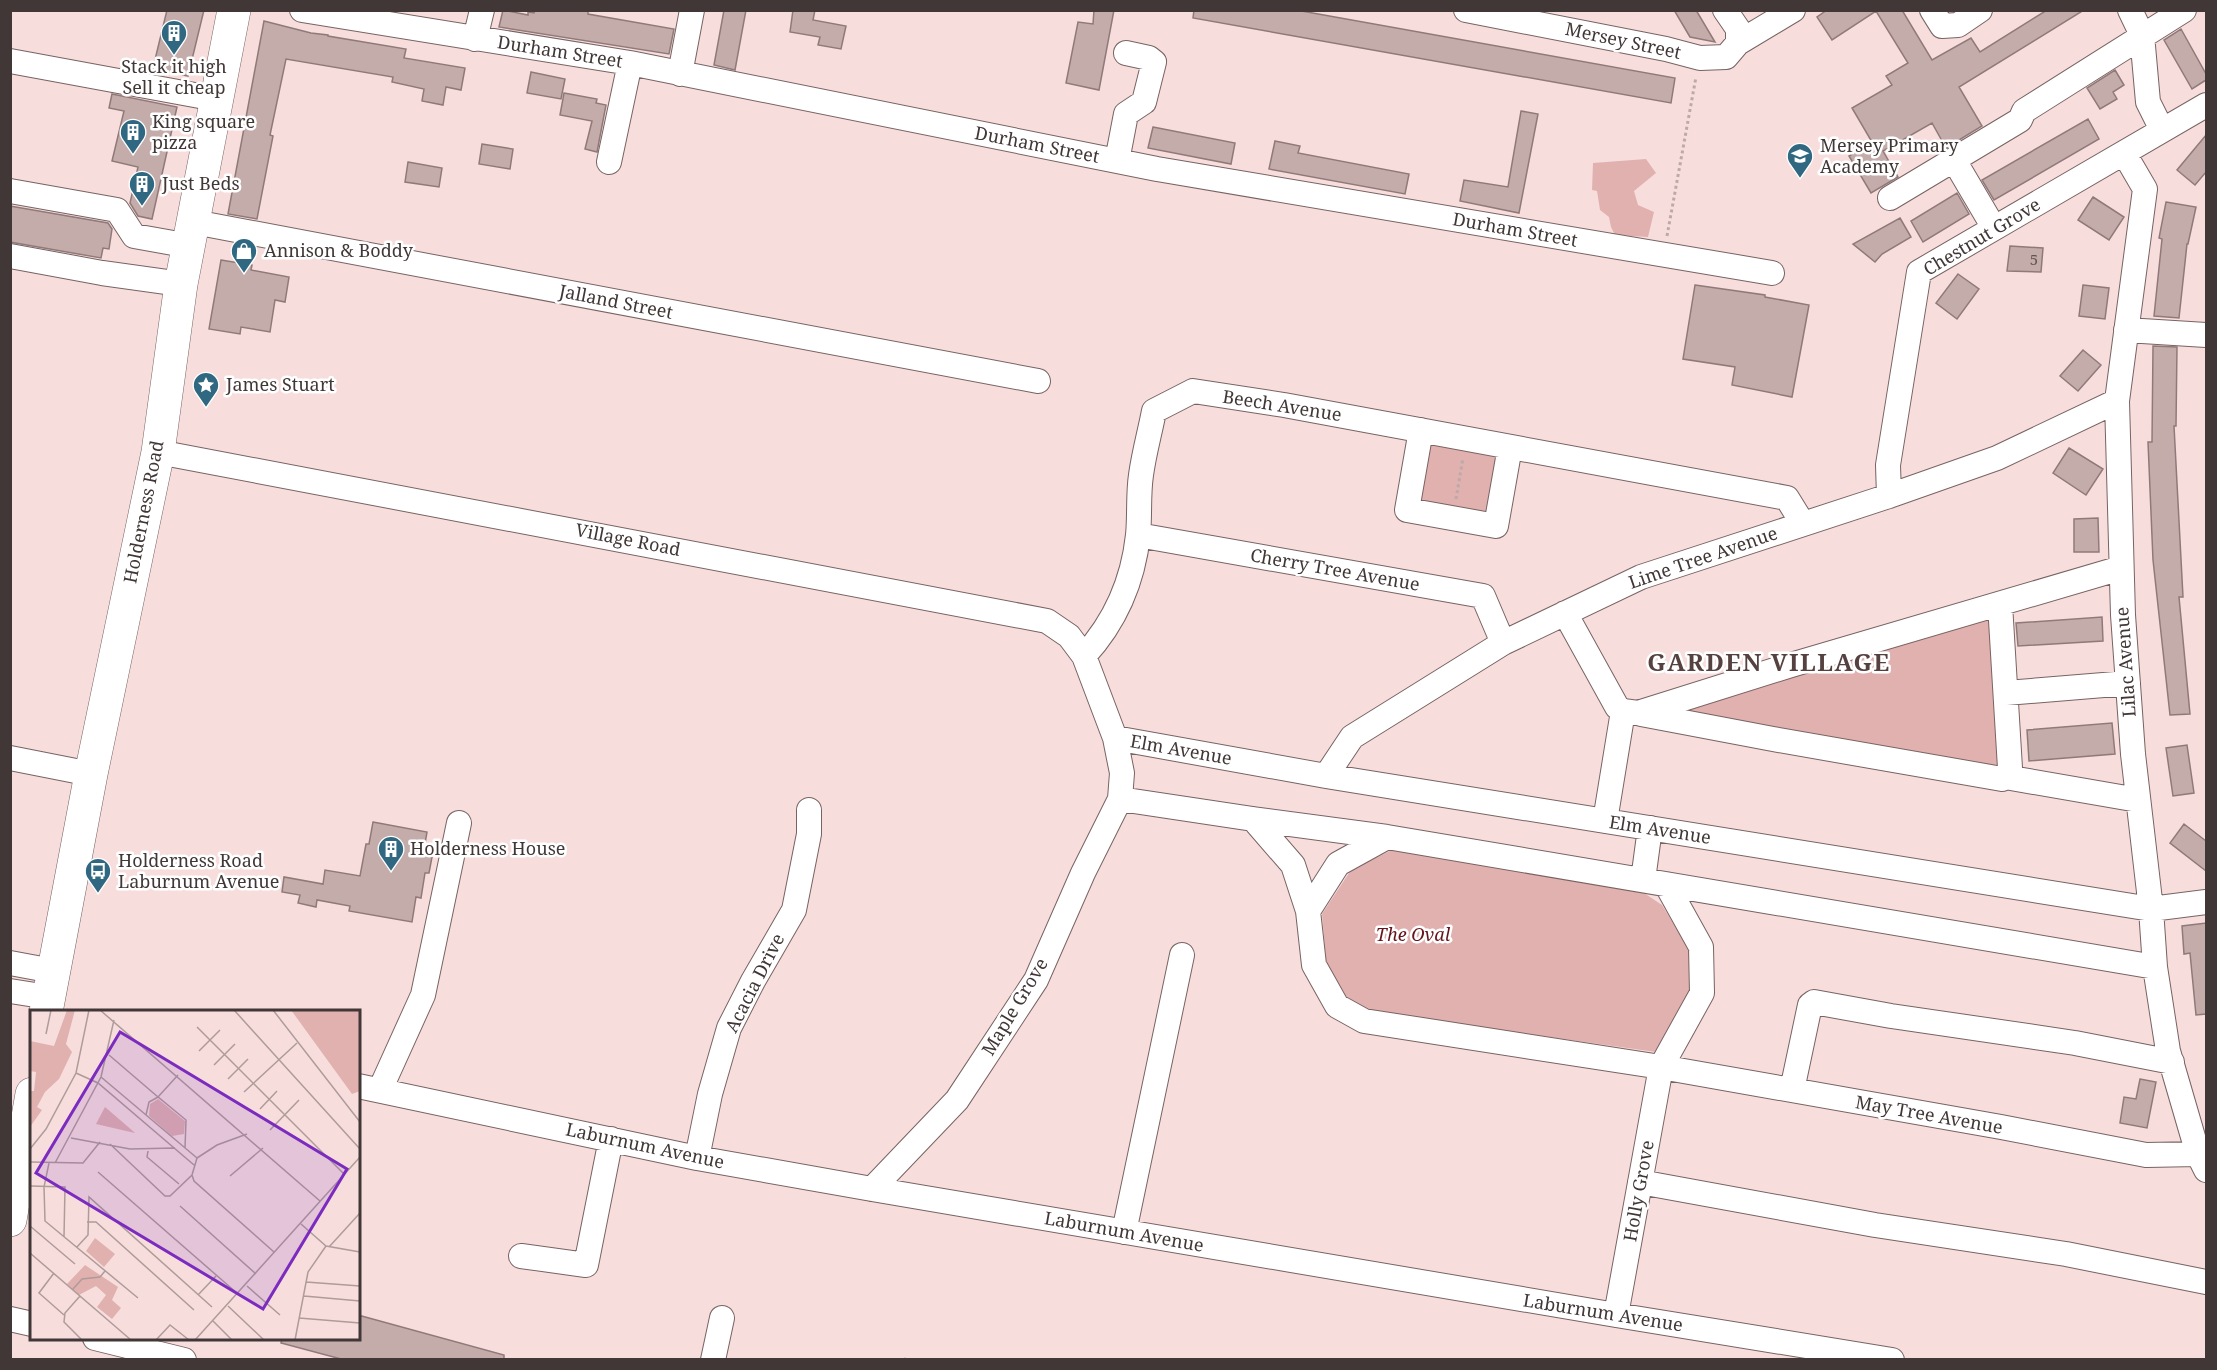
<svg xmlns="http://www.w3.org/2000/svg" width="2217" height="1370" viewBox="0 0 2217 1370" font-family="'Noto Serif',serif">
<style>
.green{fill:#e0b1af}
.building{fill:#c4acab;stroke:#907a79;stroke-width:1.5}
.lines{fill:none;stroke-linecap:round;stroke-linejoin:round}
.minor-casing{stroke:#786362;stroke-width:26}
.highway-casing{stroke:#786362;stroke-width:34}
.path{stroke:#bca9a8;stroke-width:3;stroke-dasharray:3 3;stroke-linecap:butt}
.minor{stroke:#fff;stroke-width:24}
.highway{stroke:#fff;stroke-width:33}
.labels{text-anchor:middle;stroke-width:5;stroke-linejoin:round;paint-order:stroke}
.number-label{font-size:15px;fill:#615453}
.street-label{font-size:18px;fill:#403736;stroke:#fff}
.poi-label{font-size:18px;fill:#403736;stroke:#fff;text-anchor:start}
.park-label{font-size:18px;font-style:italic;fill:#66141c;stroke:#fff}
.district-label{font-size:24px;font-weight:bold;letter-spacing:1.5px;fill:#554140;stroke:#fff}
.inset-road{fill:none;stroke:#ae9b9a;stroke-width:1.5}
.view{fill:#7b2cbf;fill-opacity:0.15;stroke:#7b2cbf;stroke-width:3}
.inset-edge{fill:none;stroke:#403736;stroke-width:3}
</style>
<rect width="100%" height="100%" fill="#f7dedd"/>
<path class="green" d="M1646 159 1656 173 1634 191 1638 205 1654 212 1648 237 1615 235 1611 227 1609 217 1600 210 1597 191 1592 190 1593 163Z
M1429 442 1499 455 1489 514 1419 502Z
M1991 611 2001 769 1684 719 1680 702Z
M1394 849 1644 893 1662 905 1689 949 1691 989 1656 1052 1370 1012 1346 996 1326 961 1322 914 1351 870Z"/>
<path class="building" d="M167 10H204L188 76 153 68Z
M503 10 528 15V12L534 13 535 10H588V14L674 29 669 54 499 27Z
M724 10H746L735 70 714 65Z
M793 10H815L813 20 846 26 841 49 818 45 820 37 790 32Z
M1094 10H1114L1099 90 1066 83 1078 22 1093 24Z
M1194 10H1296L1675 78 1671 103 1193 18Z
M1674 10H1696L1715 42 1690 37Z
M1827 10H1902L1932 60 1971 38 1980 52 2047 10H2084L1959 87 1982 126 1946 148 1932 123 1883 151 1898 177 1871 193 1849 156 1872 142 1852 108 1892 85 1886 76 1908 63 1876 11 1832 40 1817 17Z
M264 21 311 33 328 35V36L406 49 404 58 465 68 461 90 446 87 443 105 422 101 424 89 392 82 393 77 286 59 270 135 273 136 257 219 228 214Z
M2181 29 2206 74V80L2192 89 2164 40Z
M2115 70 2124 85 2113 92 2117 99 2100 109 2087 88Z
M531 72 565 79 561 99 527 93Z
M564 93 597 99 596 103 606 105 597 152 585 149 592 121 560 115Z
M112 94 177 107 152 219 138 216 130 203 138 167 112 161 124 111 109 108Z
M1521 111 1538 114 1519 213 1460 201 1464 180 1508 187Z
M2088 119 2099 139 1994 200 1982 180Z
M1153 127 1235 143 1231 164 1148 148Z
M2206 135V172L2195 185 2177 170Z
M1275 141 1300 146 1298 153 1409 174 1405 194 1269 169Z
M482 144 513 149 510 169 479 164Z
M408 162 442 168 439 187 405 182Z
M1957 193 1969 214 1923 242 1911 221Z
M2093 197 2124 217 2109 240 2078 220Z
M2166 202 2196 207 2188 244H2187L2179 318 2154 316 2162 239 2159 238Z
M10 206 108 223 112 229 109 249 103 248 101 258 10 242Z
M1900 218 1911 237 1882 254 1875 262 1853 244Z
M2010 246 2043 248 2041 272 2007 271Z
M221 260 252 265 251 270 289 277 285 302 275 300 270 332 241 327 240 334 209 329Z
M1958 274 1979 289 1957 319 1936 303Z
M1695 285 1765 295V297L1809 305 1792 397 1732 385 1735 367 1683 359Z
M2083 285 2109 288 2105 319 2079 316Z
M2153 346 2177 347 2176 426H2174L2183 597H2179L2190 714 2170 715 2153 560 2148 442H2152Z
M2083 350 2101 365 2078 391 2060 376Z
M2069 448 2103 469 2086 495 2053 473Z
M2098 518 2099 552H2074V519Z
M2102 617 2103 641 2018 646 2016 623Z
M2112 723 2115 754 2029 761 2027 730Z
M2187 745 2194 793 2173 796 2166 748Z
M373 822 427 832 423 855 432 857 429 873H425L421 898 416 897 412 922 349 911 350 906 317 900 316 907 298 903 300 895 282 892 284 877 323 884 325 870 360 876 366 844H369Z
M2184 824 2206 841V871L2170 843Z
M2206 923V1014L2196 1015 2190 953 2184 954 2182 926Z
M2140 1079 2156 1082 2147 1128 2120 1123 2124 1097 2136 1099Z
M358 1315 504 1355V1359H341L281 1343 282 1338H358Z"/>
<g class="lines">
<g class="minor-casing">
<path id="minor" d="M302 10 630 63 1157 169 1772 273
M1466 10 1666 49 1700 58 1726 57 1738 43V29L1725 10
M1932 10 1942 26 1958 25 1980 10
M2130 10 2142 35 2148 102 2162 130
M475 39 482 10
M1738 43 1793 10
M10 61 216 99
M680 74 692 10
M2124 153 2145 189 2117 401 2123 615 2133 754 2151 909 2155 967 2168 1051 2198 1154 2206 1170
M1954 160 1994 228
M1117 161 1126 114 1144 102 1154 62 1149 58 1126 53
M609 162 630 63
M10 191 117 210 134 236 190 246
M1890 198 2020 120 2024 111 2184 10
M194 222 1038 381
M10 256 102 273 181 284
M2126 330 2206 335
M1421 430 1407 510 1496 526 1510 447
M158 452 1047 621 1069 636 1084 656
M1889 496 1888 465 1919 272 2206 105
M1138 535 1483 596 1503 643
M1565 613 1617 707 1623 711 1638 713 1791 665 2121 568
M2006 693 2128 683
M1641 714 1773 739 2002 779 2008 776 2010 768 2000 604
M1115 738 1326 776 2151 909 2206 902
M10 758 91 774
M1326 776 1352 737 1503 643 1641 577 1889 496 1997 458 2117 401
M2005 777 2138 800
M1120 799 1253 819 1387 837 2155 967
M1253 819 1293 865 1308 911 1314 965 1337 1006 1364 1021 1661 1067 1702 993 1701 947 1666 884
M1605 821 1623 711
M1643 880 1650 828
M1308 911 1338 864 1387 837
M10 963 53 971
M10 991 48 997
M358 1086 697 1158 872 1189 1616 1315 1892 1360
M380 1090 423 995 459 823
M1792 1090 1810 1005 1814 1002 1891 1016 2075 1043 2172 1062
M697 1158 710 1094 729 1028 753 981 794 910 809 834V810
M1640 1182 1875 1225 2066 1254 2206 1282
M872 1189 957 1100 1036 980 1083 873 1120 799 1122 773 1115 738 1084 656C1116 621 1133 582 1138 535 1140 515 1138 495 1141 475 1144 453 1150 432 1154 411L1193 391 1284 405 1787 498 1803 524
M1124 1232 1182 955
M521 1256 586 1265 611 1139
M1616 1315 1661 1067 2001 1127 2146 1155 2198 1154
M10 1319 32 1324
M95 1338 184 1360
M713 1360 722 1318"/>
</g>
<g class="highway-casing">
<path id="highway" d="M46 1012 91 774 158 452 181 284 234 10
M10 1220 32 1094"/>
</g>
<path class="path" d="M1667 236 1696 77
M1456 499 1463 458
M905 1360 906 1358"/>
<use href="#minor" class="minor"/>
<use href="#highway" class="highway"/>
</g>
<defs>
<g id="building-pin" transform="scale(1.35)"><path d="M0 17L-7.5 6A9.5 9.5 0 1 1 7.5 6Z" fill="#306882" stroke="#fff"/><path d="M-4-6H4V6H1V3H-1V6H-4ZM-2.5-4.3h1.7v1.8h-1.7ZM.8-4.3h1.7v1.8H.8ZM-2.5-1h1.7V.8h-1.7ZM.8-1h1.7V.8H.8Z" fill="#fff"/></g>
<g id="school-pin" transform="scale(1.35)"><path d="M0 17L-7.5 6A9.5 9.5 0 1 1 7.5 6Z" fill="#306882" stroke="#fff"/><path d="M0-5L7-2L0 1L-7-2ZM-4 1L0 2.5L4 1V4Q0 6-4 4Z" fill="#fff"/></g>
<g id="shop-pin" transform="scale(1.35)"><path d="M0 17L-7.5 6A9.5 9.5 0 1 1 7.5 6Z" fill="#306882" stroke="#fff"/><path d="M-5-2.5h2.3a2.7 3.5 0 0 1 5.4 0H5L5.5 6h-11ZM-1.5-2.5h3a1.5 2.3 0 0 0-3 0Z" fill="#fff"/></g>
<g id="sight-pin" transform="scale(1.35)"><path d="M0 17L-7.5 6A9.5 9.5 0 1 1 7.5 6Z" fill="#306882" stroke="#fff"/><path d="M0-6L1.8-2.2L6-1.7L2.9 1.2L3.7 5.4L0 3.3L-3.7 5.4L-2.9 1.2L-6-1.7L-1.8-2.2Z" fill="#fff"/></g>
<g id="bus-pin" transform="scale(1.35)"><path d="M0 17L-7.5 6A9.5 9.5 0 1 1 7.5 6Z" fill="#306882" stroke="#fff"/><path d="M-5-6H5V4H4V6H2V4H-2V6H-4V4H-5ZM-3.5-4V0h7V-4ZM-3.5 1.2v1.5H-2V1.2ZM2 1.2v1.5H3.5V1.2Z" fill="#fff"/></g>
</defs>
<g fill-rule="evenodd">
<use href="#building-pin" x="174" y="33"/>
<use href="#building-pin" x="133" y="132"/>
<use href="#school-pin" x="1800" y="156"/>
<use href="#building-pin" x="142" y="184"/>
<use href="#shop-pin" x="244" y="251"/>
<use href="#sight-pin" x="206" y="385"/>
<use href="#building-pin" x="391" y="849"/>
<use href="#bus-pin" x="98" y="871"/>
</g>
<g class="labels">
<g class="number-label">
<text x="2034" y="265">5</text>
</g>
<g class="street-label">
<text transform="translate(1623 41) rotate(12)" y="6">Mersey Street</text>
<text transform="translate(560 52) rotate(9)" y="6">Durham Street</text>
<text transform="translate(1037 145) rotate(11)" y="6">Durham Street</text>
<text transform="translate(1515 230) rotate(10)" y="6">Durham Street</text>
<text transform="translate(1982 237) rotate(-31)" y="6">Chestnut Grove</text>
<text transform="translate(616 302) rotate(11)" y="6">Jalland Street</text>
<text transform="translate(1282 406) rotate(9)" y="6">Beech Avenue</text>
<text transform="translate(144 512) rotate(-79)" y="6">Holderness Road</text>
<text transform="translate(628 540) rotate(11)" y="6">Village Road</text>
<text transform="translate(1703 558) rotate(-19)" y="6">Lime Tree Avenue</text>
<text transform="translate(1335 570) rotate(10)" y="6">Cherry Tree Avenue</text>
<text transform="translate(2126 662) rotate(-94)" y="6">Lilac Avenue</text>
<text transform="translate(1181 750) rotate(10)" y="6">Elm Avenue</text>
<text transform="translate(1660 830) rotate(9)" y="6">Elm Avenue</text>
<text transform="translate(755 983) rotate(-63)" y="6">Acacia Drive</text>
<text transform="translate(1015 1007) rotate(-59)" y="6">Maple Grove</text>
<text transform="translate(1929 1115) rotate(10)" y="6">May Tree Avenue</text>
<text transform="translate(645 1146) rotate(12)" y="6">Laburnum Avenue</text>
<text transform="translate(1639 1191) rotate(-80)" y="6">Holly Grove</text>
<text transform="translate(1124 1232) rotate(10)" y="6">Laburnum Avenue</text>
<text transform="translate(1603 1313) rotate(9)" y="6">Laburnum Avenue</text>
</g>
<g class="poi-label">
<text x="174" y="73" text-anchor="middle">Stack it high<tspan x="174" dy="21">Sell it cheap</tspan></text>
<text x="152" y="128">King square<tspan x="152" dy="21">pizza</tspan></text>
<text x="1820" y="152">Mersey Primary<tspan x="1820" dy="21">Academy</tspan></text>
<text x="162" y="190">Just Beds</text>
<text x="264" y="257">Annison &amp; Boddy</text>
<text x="226" y="391">James Stuart</text>
<text x="410" y="855">Holderness House</text>
<text x="118" y="867">Holderness Road<tspan x="118" dy="21">Laburnum Avenue</tspan></text>
</g>
<g class="park-label">
<text x="1413" y="941">The Oval</text>
</g>
<g class="district-label">
<text x="1769" y="671">GARDEN VILLAGE</text>
</g>
</g>
<g transform="translate(30 1010)">
<rect width="330" height="330" fill="#f7dedd"/>
<path d="M37 0H45L36 34 42 42 29 69 15 82 7 97 12 100 0 117V81H9H4L6 62 0 61V31L24 36ZM261 0H330V81L322 84ZM128 89 155 111 154 124 142 126 119 106 120 94ZM75 97 104 122 105 123 66 114ZM65 228 85 244 74 257 56 241ZM55 255 88 277 82 290 91 298 82 309 67 297 76 285 66 276 49 285 37 274Z" fill="#e0b1af"/>
<path class="inset-road" d="M70 0 290 191M204 0 330 139M243 0 330 112M167 17 314 164M16 24 21 0M169 41 190 20M79 45 128 87 148 65M184 55 205 34M46 63 68 73 164 155M71 67 167 148M198 69 218 49M214 82 267 33M230 99 247 81M116 105 119 92 128 87 156 110 155 138M240 120 269 90M41 128 100 139 145 138M80 134 135 186H140L162 165 167 148M0 139 16 119 46 63 59 0M118 141 117 147 149 174M167 148 187 135 217 124M0 152 53 153 70 132M19 153 14 177 15 211 108 288M25 153 71 67 84 10M68 162 208 284M162 165 164 171 244 242M200 166 233 138M1 176 35 177 34 227M150 196 226 264M57 212H66L164 300M271 214 296 236 330 242M0 216 45 254M47 237 58 225 59 187 182 297M299 237 330 203M0 243 101 330M24 263 9 283 34 305M276 272 330 276M217 276 250 305M43 279 52 269 70 267 75 261M168 285 186 266M50 286 35 303 34 312 52 330M274 286 330 291M198 296 234 330M269 308 330 313M183 311 202 330M126 330 140 315 159 330M165 330 330 147M265 330 278 262 296 236"/>
<path class="view" d="M90 22 317 159 233 299 6 163Z"/>
<rect width="330" height="330" class="inset-edge"/>
</g>
<rect width="2217" height="1370" fill="none" stroke="#403736" stroke-width="24"/>
</svg>
